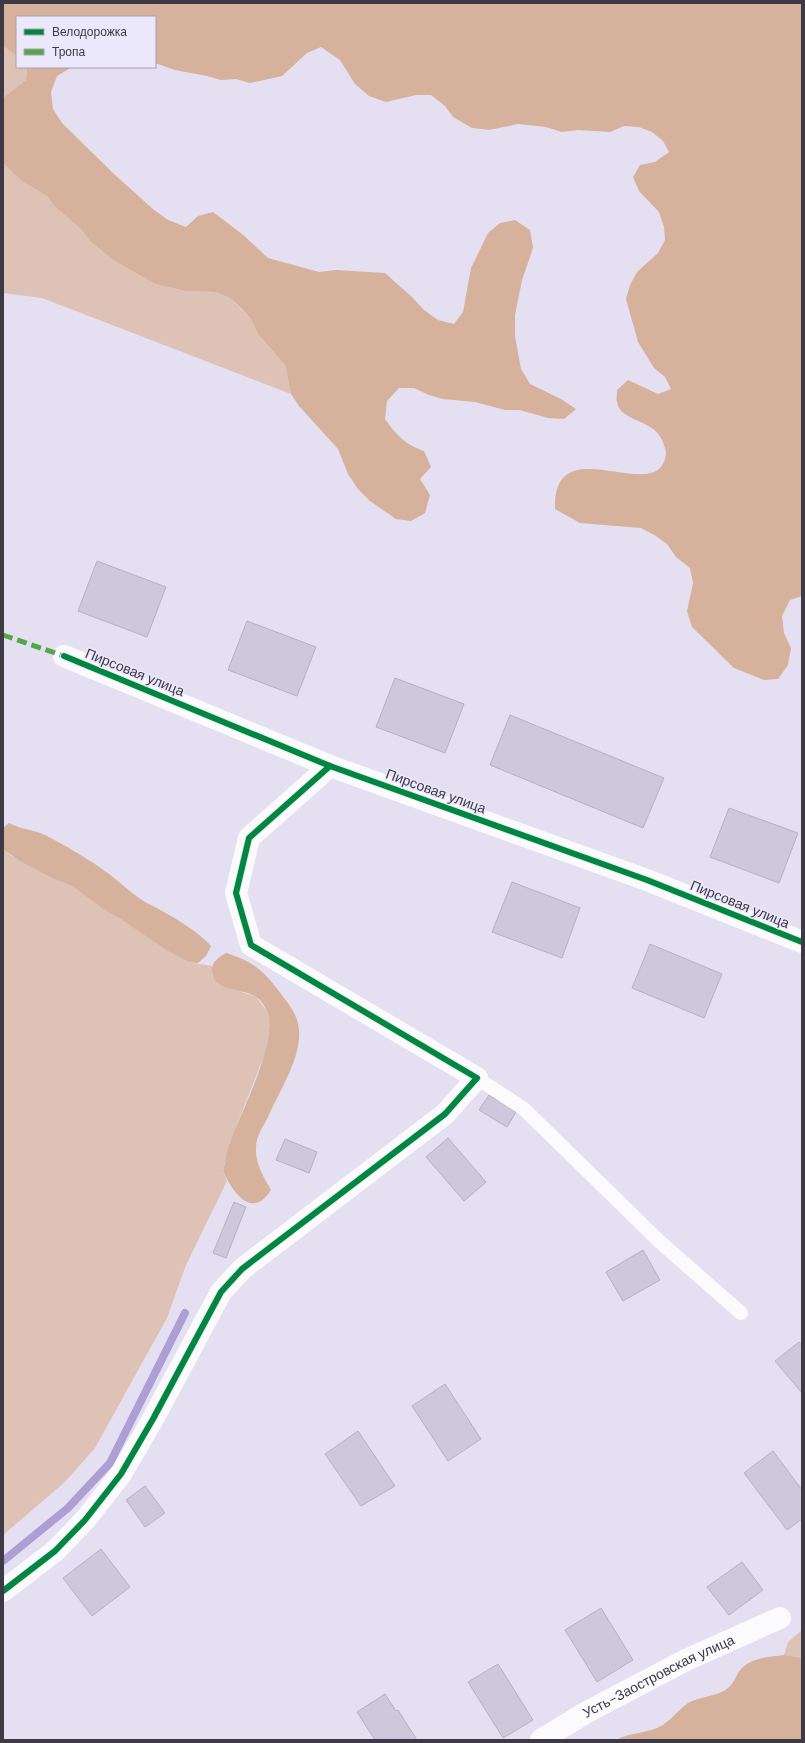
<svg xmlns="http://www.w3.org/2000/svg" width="805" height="1743" viewBox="0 0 805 1743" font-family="'DM Sans',sans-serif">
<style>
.green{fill:#ddc2b5}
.forest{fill:#d6b19b}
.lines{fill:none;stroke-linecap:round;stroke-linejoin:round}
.stream{stroke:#ad9ed4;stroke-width:8}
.building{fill:#cdc8dc;stroke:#b5b2c0}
.service{stroke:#fbfafd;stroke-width:14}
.minor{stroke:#fbfafd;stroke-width:22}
.quiet{stroke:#54a647;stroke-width:5;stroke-dasharray:10 5;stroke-linecap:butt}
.cycleway-casing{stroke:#ece8fb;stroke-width:8}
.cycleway{stroke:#00873e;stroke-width:6}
.labels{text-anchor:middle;stroke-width:3;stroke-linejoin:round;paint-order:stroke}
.street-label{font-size:14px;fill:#3d3a46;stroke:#ece8fb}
</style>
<rect width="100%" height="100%" fill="#e4e0f1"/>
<path class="green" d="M3 46 17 56V67H27L26 80 3 98Z
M3 163 47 196 55 207 81 229 90 241 113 260 155 284 185 291 216 292 230 298 251 319 258 334 285 365 291 394 42 298 3 293Z
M3 849 12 856 54 879 72 886 106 911 122 920 166 950 188 962 212 966V976L217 983 256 997 267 1011 269 1020V1031L266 1051 229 1144 223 1171 227 1181 186 1265 167 1318 95 1448 65 1482 3 1535Z
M802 1630V1658L784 1655 788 1642Z"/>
<path class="forest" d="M3 3H802V596L790 600 782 616 784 633 791 648 788 665 778 679 764 680 734 668 692 627 687 611 693 583 690 568 676 557 667 544 656 536 641 528 580 523 555 509C552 424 661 510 666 453 666 451 665 447 664 445 657 418 620 423 617 402 616 398 617 394 617 390L628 380 658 394 671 389 665 377 654 368 638 342 626 299 630 285 637 272 658 253 665 240 664 227 659 212 639 191 633 177 640 165 655 162 669 152 663 141 652 132 639 127 624 126 610 132 578 130 562 132 546 127 518 124 489 130 472 128 453 117 445 106 431 95H416L386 102 369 96 355 84 340 60 321 47 307 53 282 76 250 83 236 79 221 80 207 76 175 70 155 63V17H17V56L3 46Z
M27 67H72L57 76 51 92 53 109 62 123 114 174 154 210 168 220 186 227 198 216 213 212 242 234 268 258 319 272 335 270 385 273 412 297 424 310 438 320 454 324 463 312 471 268 488 233 500 223 515 220 530 230 533 248 522 280 515 315V336L521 369 530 384 561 399 576 409 564 419 548 418 520 410H505L475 402 443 399 429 395 414 388H399L387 401 385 419C397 436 405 444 424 451L431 467 420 479 430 495 425 513 411 521 396 519 370 501 358 489 348 474 338 449 299 406 291 394 285 365 258 334 251 319 241 308 230 298 216 292 185 291 155 284 113 260 90 241 81 229 55 207 47 196 21 180 3 163V98L26 80Z
M9 823C22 830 37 830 49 837 70 848 90 860 109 874 121 883 132 894 145 902 165 912 196 929 211 946L206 956 198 963 188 962 166 950 122 920 106 911 72 886 54 879 20 861 3 849V828Z
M226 953C253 961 264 971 281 994 287 1002 294 1010 297 1020 307 1050 280 1089 268 1117 263 1127 256 1136 256 1148 255 1164 264 1177 271 1190 252 1220 233 1193 223 1171 226 1162 226 1151 230 1142 241 1111 279 1042 267 1011 265 1006 261 1000 256 997 244 988 212 992 212 971 212 961 218 958 226 953Z
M784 1655 802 1658V1738L800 1740H616C630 1732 648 1734 663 1725 672 1719 679 1709 688 1703 700 1696 717 1697 728 1688 733 1684 735 1679 738 1673 747 1658 768 1657 784 1655Z"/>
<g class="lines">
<path class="stream" d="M3 1561 68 1508 110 1463 185 1313"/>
</g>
<path class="building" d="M97 561 166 587 147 637 78 611Z
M247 621 316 647 297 696 228 670Z
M395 678 464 704 445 753 376 727Z
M510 715 664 778 643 828 490 765Z
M729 808 798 833 779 883 710 857Z
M512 882 580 908 562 958 492 932Z
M650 944 722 974 704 1018 632 988Z
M489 1095 516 1112 507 1127 479 1110Z
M448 1138 486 1182 464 1201 426 1157Z
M285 1139 317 1152 309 1173 276 1160Z
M234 1202 246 1207 226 1258 213 1253Z
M643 1250 660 1280 623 1301 606 1272Z
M799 1342 802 1346V1393L775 1361Z
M445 1384 481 1439 448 1461 412 1406Z
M358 1431 395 1486 361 1506 325 1454Z
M773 1451 802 1490V1519L787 1530 744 1473Z
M145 1486 165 1513 145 1527 126 1500Z
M101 1549 130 1587 92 1616 63 1578Z
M742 1562 763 1590 729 1615 707 1587Z
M601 1608 633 1660 597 1682 565 1630Z
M498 1664 533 1720 503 1738 468 1682Z
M385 1694 396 1711 398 1710 417 1740H375L357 1712Z"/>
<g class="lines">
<path class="service" d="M477 1078 524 1109 660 1242 741 1313"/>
<g class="minor">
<path d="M64 656 330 766 647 880 802 942"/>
<path d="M3 1591 55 1551 85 1520 121 1474 153 1419 221 1292 242 1269 445 1114 477 1078 251 945 236 893 249 838 330 766"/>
<path id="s1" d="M541 1740 587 1712 686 1660 780 1618"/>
</g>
<path class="quiet" d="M3 635 64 656"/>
<g class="cycleway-casing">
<path id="cycleway" d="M64 656 330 766 647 880 802 942
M3 1591 55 1551 85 1520 121 1474 153 1419 221 1292 242 1269 445 1114 477 1078 251 945 236 893 249 838 330 766"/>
</g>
<use href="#cycleway" class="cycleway"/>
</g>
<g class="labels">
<g class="street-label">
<text transform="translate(135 672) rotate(22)" y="5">Пирсовая улица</text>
<text transform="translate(436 791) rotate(20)" y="5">Пирсовая улица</text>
<text transform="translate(740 904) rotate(22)" y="5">Пирсовая улица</text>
<text dy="5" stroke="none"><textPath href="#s1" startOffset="134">Усть-Заостровская улица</textPath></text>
</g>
</g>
<rect width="805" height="1743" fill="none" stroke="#3d3a46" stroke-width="8"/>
<rect x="16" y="16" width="140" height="52" fill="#ece8fb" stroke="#a6a2b3"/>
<rect x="24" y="29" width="20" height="6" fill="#00873e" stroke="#a6a2b3"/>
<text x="52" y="36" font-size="12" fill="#3d3a46">Велодорожка</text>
<rect x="24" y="49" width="20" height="6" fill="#54a647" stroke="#a6a2b3"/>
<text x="52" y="56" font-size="12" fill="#3d3a46">Тропа</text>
</svg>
